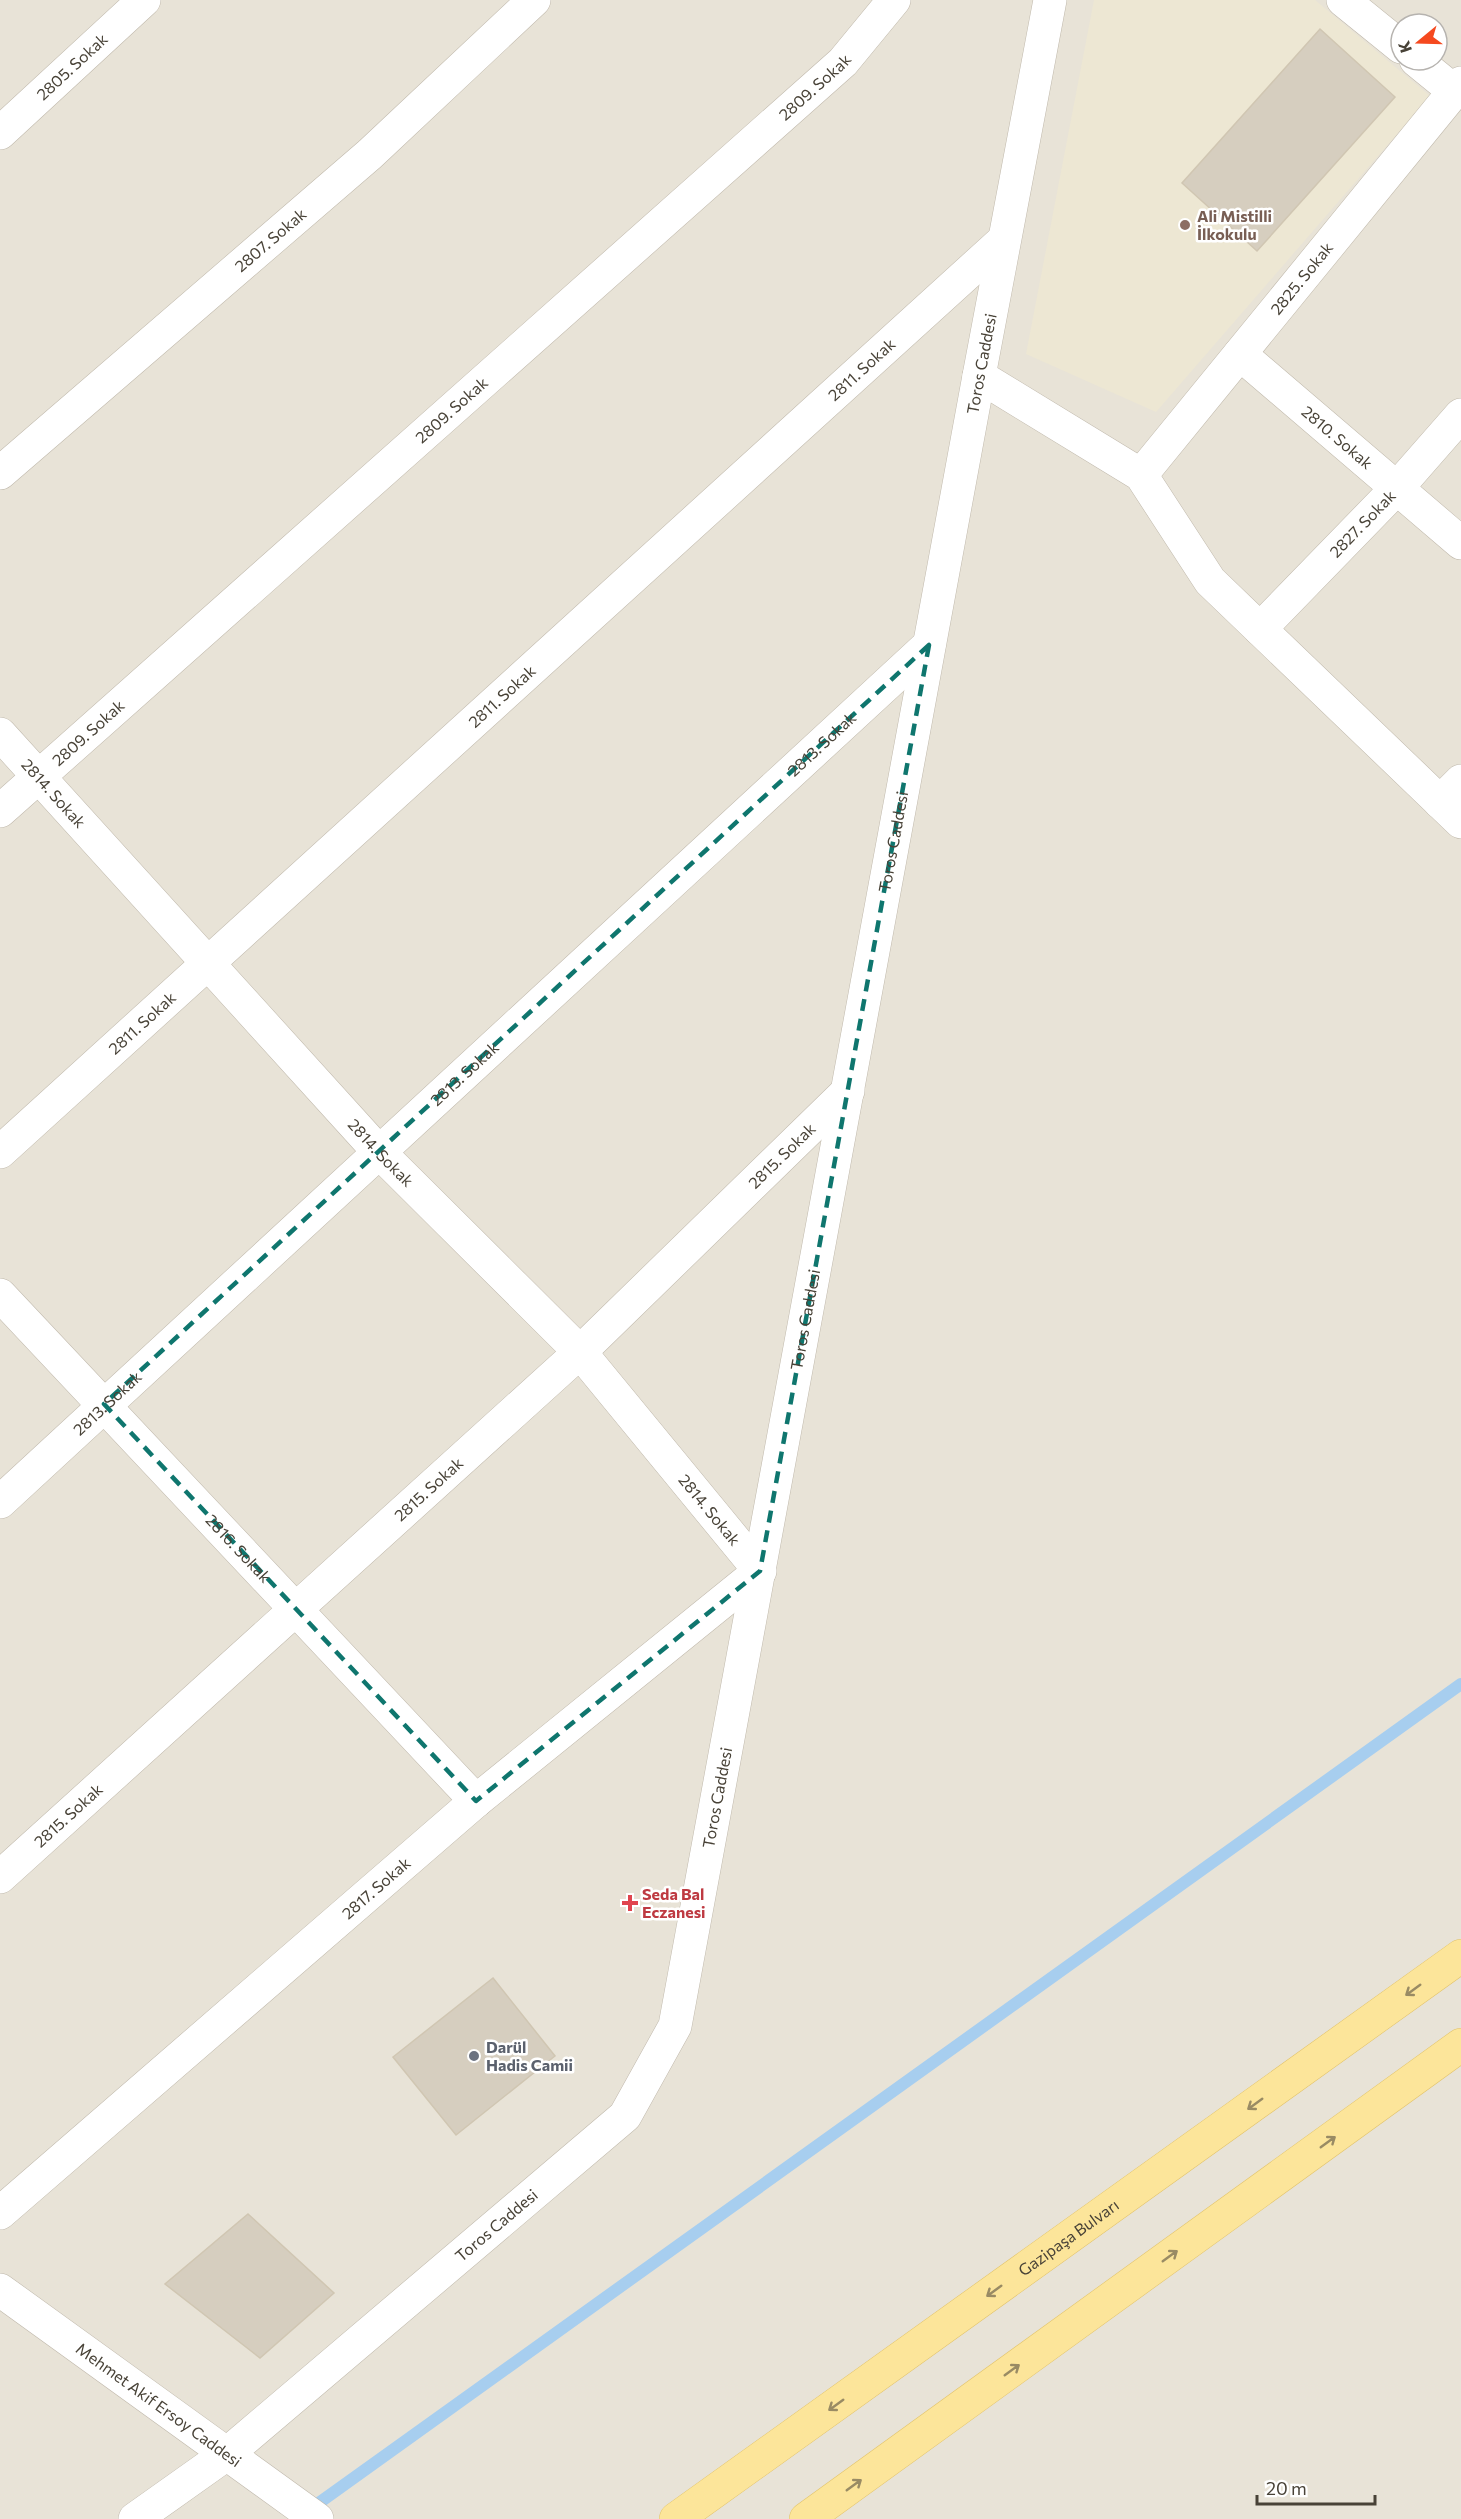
<svg xmlns="http://www.w3.org/2000/svg" width="1461" height="2519" viewBox="0 0 1461 2519" font-family="Commissioner,sans-serif">
<style>
.residential{fill:#e8e3d7;fill-rule:evenodd}
.education{fill:#ede7d3}
.lines{fill:none;stroke-linecap:round;stroke-linejoin:round}
.stream{stroke:#a7ceef;stroke-width:12}
.building{fill:#d6cebf;stroke:#d0c6b2;stroke-width:1.5}
.minor-casing{stroke:#c0b9ac;stroke-width:34}
.major-casing{stroke:#e2c36a;stroke-width:34}
.minor{stroke:#fff;stroke-width:33}
.major{stroke:#fce59a;stroke-width:33}
.oneway{stroke:#998b64}
.marked{fill:none;stroke:#0f766e;stroke-width:4.5;stroke-dasharray:12 8;stroke-linejoin:round}
.education-dot{fill:#8d6e63;stroke:#fff;stroke-width:2}
.health-dot{fill:#e0444e;stroke:#fff;stroke-width:2}
.worship-dot{fill:#6b7280;stroke:#fff;stroke-width:2}
.labels{text-anchor:middle;stroke-width:5;stroke-linejoin:round;paint-order:stroke}
.street-label{font-size:16px;fill:#484237;stroke:#fff}
.education-label{font-size:16px;font-weight:bold;fill:#785e54;stroke:#fff;text-anchor:start}
.health-label{font-size:16px;font-weight:bold;fill:#be3a42;stroke:#fff;text-anchor:start}
.worship-label{font-size:16px;font-weight:bold;fill:#5b616d;stroke:#fff;text-anchor:start}
</style>
<rect width="100%" height="100%" fill="#f4f1e9"/>
<path class="residential" d="M0 0H1461V2519H0ZM1401 24H1437V60H1401Z"/>
<path class="education" d="M1094 0H1315L1430 96 1156 412 1026 354Z"/>
<g class="lines">
<path class="stream" d="M309 2510 1461 1684"/>
</g>
<path class="building" d="M1320 29 1395 97 1257 251 1182 183Z
M493 1978 555 2056 456 2135 393 2057Z
M248 2214 334 2293 260 2358 165 2284Z"/>
<g class="lines">
<g class="minor-casing">
<g id="minor">
<path d="M1343 0 1401 47"/>
<path d="M1416 60 1454 91"/>
<path id="s1" d="M0 133 144 0"/>
<path id="s2" d="M1240 354 1461 543"/>
<path d="M979 376 1141 475 1210 581 1461 822"/>
<path id="s3" d="M0 473 370 154 534 0"/>
<path id="s4" d="M1141 475 1461 83"/>
<path id="s5" d="M1260 629 1397 488 1461 415"/>
<path id="s6" d="M0 734 379 1152 580 1352 760 1571 476 1801 0 2213"/>
<path d="M1440 802 1461 781"/>
<path id="s7" d="M0 811 843 62 894 0"/>
<path id="s8" d="M0 1152 1004 240"/>
<path id="s9" d="M0 1295 476 1801"/>
<path id="s10" d="M0 1502 929 645"/>
<path id="s11" d="M0 1877 580 1352 848 1091"/>
<path id="s12" d="M0 2290 317 2519"/>
<path id="s13" d="M135 2519 228 2453 625 2116 675 2026 979 376 1050 0"/>
</g>
</g>
<g class="major-casing">
<g id="major">
<path id="s14" d="M676 2519 1461 1956"/>
<path d="M806 2519 1461 2045"/>
</g>
</g>
<use href="#minor" class="minor"/>
<use href="#major" class="major"/>
</g>
<defs><path id="oneway-shaft" d="M-6 0H5M1.5-3L5.5 0L1.5 3" fill="none" stroke-width="1.6" stroke-linecap="round" stroke-linejoin="round" transform="scale(1.5)"/></defs>
<g class="oneway">
<use href="#oneway-shaft" transform="translate(1413 1990) rotate(144)"/>
<use href="#oneway-shaft" transform="translate(1255 2104) rotate(144)"/>
<use href="#oneway-shaft" transform="translate(1328 2142) rotate(-36)"/>
<use href="#oneway-shaft" transform="translate(1170 2256) rotate(-36)"/>
<use href="#oneway-shaft" transform="translate(994 2291) rotate(144)"/>
<use href="#oneway-shaft" transform="translate(1012 2370) rotate(-36)"/>
<use href="#oneway-shaft" transform="translate(836 2405) rotate(144)"/>
<use href="#oneway-shaft" transform="translate(854 2485) rotate(-36)"/>
</g>
<path class="marked" d="M929 645 760 1571 476 1801 104 1404Z"/>
<circle class="education-dot" cx="1185" cy="225" r="6"/>
<path class="health-dot" d="M627 1894h6v6h6v6h-6v6h-6v-6h-6v-6h6z"/>
<circle class="worship-dot" cx="474" cy="2056" r="6"/>
<g class="labels">
<g class="street-label">
<text dy="6" stroke="none"><textPath href="#s1" startOffset="98">2805. Sokak</textPath></text>
<text dy="6" stroke="none"><textPath href="#s7" startOffset="1090">2809. Sokak</textPath></text>
<text dy="6" stroke="none"><textPath href="#s3" startOffset="357">2807. Sokak</textPath></text>
<text dy="6" stroke="none"><textPath href="#s4" startOffset="254">2825. Sokak</textPath></text>
<text dy="6" stroke="none"><textPath href="#s13" startOffset="2428">Toros Caddesi</textPath></text>
<text dy="6" stroke="none"><textPath href="#s8" startOffset="1164">2811. Sokak</textPath></text>
<text dy="6" stroke="none"><textPath href="#s7" startOffset="604">2809. Sokak</textPath></text>
<text dy="6" stroke="none"><textPath href="#s2" startOffset="128">2810. Sokak</textPath></text>
<text dy="6" stroke="none"><textPath href="#s5" startOffset="147">2827. Sokak</textPath></text>
<text dy="6" stroke="none"><textPath href="#s8" startOffset="678">2811. Sokak</textPath></text>
<text dy="6" stroke="none"><textPath href="#s7" startOffset="118">2809. Sokak</textPath></text>
<text dy="6" stroke="none"><textPath href="#s10" startOffset="1118">2813. Sokak</textPath></text>
<text dy="6" stroke="none"><textPath href="#s6" startOffset="80">2814. Sokak</textPath></text>
<text dy="6" stroke="none"><textPath href="#s13" startOffset="1942">Toros Caddesi</textPath></text>
<text dy="6" stroke="none"><textPath href="#s8" startOffset="192">2811. Sokak</textPath></text>
<text dy="6" stroke="none"><textPath href="#s10" startOffset="632">2813. Sokak</textPath></text>
<text dy="6" stroke="none"><textPath href="#s6" startOffset="566">2814. Sokak</textPath></text>
<text dy="6" stroke="none"><textPath href="#s11" startOffset="1064">2815. Sokak</textPath></text>
<text dy="6" stroke="none"><textPath href="#s13" startOffset="1456">Toros Caddesi</textPath></text>
<text dy="6" stroke="none"><textPath href="#s10" startOffset="146">2813. Sokak</textPath></text>
<text dy="6" stroke="none"><textPath href="#s11" startOffset="578">2815. Sokak</textPath></text>
<text dy="6" stroke="none"><textPath href="#s6" startOffset="1052">2814. Sokak</textPath></text>
<text dy="6" stroke="none"><textPath href="#s9" startOffset="348">2816. Sokak</textPath></text>
<text dy="6" stroke="none"><textPath href="#s13" startOffset="970">Toros Caddesi</textPath></text>
<text dy="6" stroke="none"><textPath href="#s11" startOffset="92">2815. Sokak</textPath></text>
<text transform="translate(376 1888) rotate(-41)" y="6">2817. Sokak</text>
<text dy="6" stroke="none"><textPath href="#s13" startOffset="466">Toros Caddesi</textPath></text>
<text dy="6" stroke="none"><textPath href="#s14" startOffset="483">Gazipaşa Bulvarı</textPath></text>
<text dy="6" stroke="none"><textPath href="#s12" startOffset="196">Mehmet Akif Ersoy Caddesi</textPath></text>
</g>
<g class="education-label">
<text x="1197" y="222">Ali Mistilli<tspan x="1197" dy="18">İlkokulu</tspan></text>
</g>
<g class="health-label">
<text x="642" y="1900">Seda Bal<tspan x="642" dy="18">Eczanesi</tspan></text>
</g>
<g class="worship-label">
<text x="486" y="2053">Darül<tspan x="486" dy="18">Hadis Camii</tspan></text>
</g>
</g>
<g transform="translate(1419 42) rotate(251)"><circle r="28" fill="#ffffff" stroke="#b6b3af" stroke-width="1.5"/>
<path d="M0-4.5L10 22L0 15L-10 22Z" fill="#f5491f"/>
<text y="-9" font-size="16" font-weight="bold" text-anchor="middle" fill="#484237">K</text>
</g>
<path d="M1257 2495v9h118v-9" fill="none" stroke="#484237" stroke-width="3"/>
<text x="1266" y="2495" font-size="18" fill="#484237" stroke="#ffffff" stroke-width="4.5" paint-order="stroke">20 m</text>
</svg>
